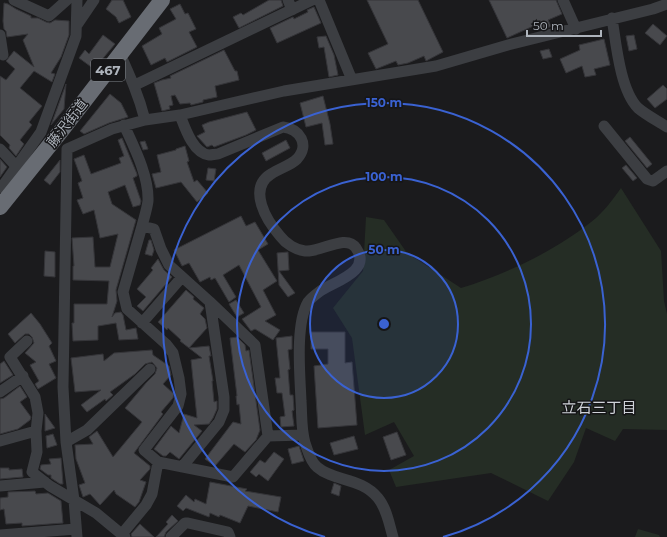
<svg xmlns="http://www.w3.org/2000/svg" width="667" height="537" viewBox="0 0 667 537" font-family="Montserrat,'Noto Sans JP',sans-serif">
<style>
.green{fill:#252d25}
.building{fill:#48494d;stroke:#353539}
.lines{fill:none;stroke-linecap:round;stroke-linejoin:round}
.minor{stroke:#3c3e42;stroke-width:11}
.highway{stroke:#686c73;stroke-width:16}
.ring{fill:none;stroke:#3a62d2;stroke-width:2}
.labels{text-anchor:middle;stroke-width:3;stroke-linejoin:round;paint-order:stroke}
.shield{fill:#161618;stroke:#80858b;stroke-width:1}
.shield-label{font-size:13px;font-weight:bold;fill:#aeb4bc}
.street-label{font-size:14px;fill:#aeb4bc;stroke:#161618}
.neighbourhood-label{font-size:15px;fill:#cfd2d8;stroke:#161618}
.centre{fill:#3a62d2;stroke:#161618;stroke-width:2}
.ring-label{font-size:12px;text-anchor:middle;font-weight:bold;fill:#3a62d2;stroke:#161618;stroke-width:3;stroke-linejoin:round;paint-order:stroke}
</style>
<rect width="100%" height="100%" fill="#1b1b1d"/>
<path class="green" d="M621 188 661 251 664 301 667 314V430L623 429 615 441 586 428 574 462 548 501 491 473 396 487 389 470 414 456 394 422 365 435 352 338 333 308 363 271 366 217 384 220 407 253 461 288C507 274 559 249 596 218 605 210 614 198 621 188Z
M638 529 659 535 660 537H635Z"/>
<path class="building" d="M112 0H123L131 17 119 23 116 17 106 9Z
M269 0H281L283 6 239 28 233 17 241 13 243 15Z
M367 0H418L443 52 426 61 424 56 408 63 398 65 396 61 376 69 368 53 388 44Z
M489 0H556L562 14 548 20 551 26 548 28 543 29 540 23 507 38Z
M4 3 8 4 16 9 31 16V18H38L46 22 50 23 55 20 69 21V35L61 57 51 73 55 74 52 82 34 71 20 88 42 106 29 122 32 125 20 140 24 144 16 156 9 148 10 145 0 135V76L6 80 15 69 6 61 14 51 34 67 23 40 28 34 7 37 6 31 4 29 3 21Z
M180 4 185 14 188 13 196 29 189 32 197 47 167 62 165 58 151 65 142 46 162 34 159 28 176 19 170 9Z
M314 7 321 23 277 43 270 28 293 17 294 19 308 12 307 10Z
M653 24 667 36 660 45 645 33Z
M103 35 115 44 94 69 79 58 85 50 89 54Z
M634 35 637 49 629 51 626 36Z
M326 36 334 55 338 75 329 77 324 47 319 48 317 37Z
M604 39 610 65 594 69 596 75 585 77 582 66 566 73 560 59 580 50 579 45Z
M549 49 552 57 543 59 540 51Z
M224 50 235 71H237L239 80 215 86 217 97 203 100V102L191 105 190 103 180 104 175 95 171 96 173 105 169 106 170 109 162 111 154 83 162 80 171 78 170 76Z
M66 84 64 109 51 125Z
M663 85 667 89V99L655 108 647 99Z
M110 94 121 103 128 117 109 123 84 134 80 131Z
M323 96 330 124 333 144 325 145 322 123 306 127 300 103Z
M247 112 256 130 246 135 214 147 212 145 207 147 197 136 205 132 202 125 209 122Z
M630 137 652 164 647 168 625 141Z
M122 138 137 174V176L133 178 141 201 140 205 133 207 125 185 108 192 112 204 136 220 116 290 117 301 112 317 115 313 121 312 123 315 126 330 136 328 138 339 119 340 116 323 98 326V340L73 341 72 323H74V304H107L109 281 73 280V266H74L72 238 93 237 95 267H110L118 234 100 238 94 210 83 214 77 200 83 198 78 183 82 181 74 159 84 155 91 174 121 163 119 158 124 156 118 140Z
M286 140 290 148 266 161 262 153Z
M145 141 148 149 143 150 140 142Z
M185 146 189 161 187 162 194 182 197 180 208 193 197 202 181 182 156 188 152 174 161 172 157 155 176 150V149Z
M0 159 7 167 0 177Z
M60 160V172L50 185 44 180Z
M626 165 637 178 633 181 622 168Z
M208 168 216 169 214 181 206 180Z
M241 216 246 226 255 222 268 244 258 250 277 281 263 290 276 315 265 321 280 330 273 340 255 329 251 331 242 319 261 307 239 265 223 275 236 297 229 302 215 278 211 280 210 277 200 282 189 263 182 266 174 250Z
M149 240H151L154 250 152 256 145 254Z
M45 251 55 252V277L44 276Z
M288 252 289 270 279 271 295 293 288 297 279 285 277 253Z
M158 259 164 270 172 277 143 311 137 306 146 297 137 289 153 270 151 268Z
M186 290 194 297 193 299 204 308 200 314 205 319 207 328 189 348 180 341 181 340 168 328 167 330 158 322Z
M236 300 244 313 237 317 229 304Z
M31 313 40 324 52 343 49 346 56 361 49 364 56 378 38 389 35 384 39 381 30 365 36 362 25 353 34 343 32 337 29 334H25L15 343 8 334Z
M311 332H345V363L352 362 357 425 318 428 314 366 328 364V349H311Z
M292 336V349L288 350 290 369 288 370 290 395H293L294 410 292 411 294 426 281 427 280 417 285 416 282 393H277L275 378H280L276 338Z
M237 337 245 345 246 351 249 350 260 430 256 440 245 452 234 444 215 466 205 459 233 422 241 424 239 404 237 405 236 396H237L230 338Z
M209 346 211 356H209L213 381H212L214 402 217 401V409L213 418 209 424 194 425 202 431 179 459 170 452 166 456H163L154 449 171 426 179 433 184 414 197 418 191 360 202 358 189 348Z
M152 350 153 355 169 366 171 375 163 384 174 394 173 398 161 412 163 414 134 453 150 466V469L140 480 146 482 139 502 135 507 116 494 114 490 100 505 90 494 83 497 79 485 85 483 76 459 75 445 93 444 89 437 97 431 113 457 142 422 125 408 146 383 155 374 157 368 152 362 145 364 135 374 110 392 113 395 106 401 105 399 87 412 81 405 101 390 75 392 71 358 103 354 104 361 114 353Z
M4 361 13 375 0 383V364Z
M20 386 27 397 20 402 31 417 30 420 18 429 0 434V399L4 398Z
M45 414 55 428 45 431Z
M397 432 406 455 391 460 383 437Z
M53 434 57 445 47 448 46 436Z
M354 436 358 449 334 455 330 443Z
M299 446 304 461 292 464 288 449Z
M274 452 284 459 268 481 259 474 256 477 250 472 260 460 265 463Z
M61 458 63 484H60L51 478V475H48L40 469 41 465 51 464 49 459Z
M0 468H9V470L22 469 23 477 0 479Z
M210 482 247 489 245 491 281 497 278 512 248 506 240 523 220 515 219 517 210 513 209 517 186 508 183 511 177 506 186 495 194 502 195 499 206 504Z
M334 483 341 486 339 496 331 493Z
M35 491 36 494 48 493 61 501 63 523 22 526V523L6 524 4 509 0 510V498L8 497V492Z
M172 515 178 521 166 532 164 537H156L168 524 166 522Z
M140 524 154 537H132L131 534Z"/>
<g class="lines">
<path class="minor" d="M14 0 49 16 67 0
M288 0 292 10
M319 0 352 80
M563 0 576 29
M612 18C616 43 620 90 638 108 646 115 658 121 667 127
M77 25 94 0
M0 35 3 55
M120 54C130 76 139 96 145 120
M135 85 312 0
M180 115C185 128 193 153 209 155 212 155 215 154 218 154L283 127C300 129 310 145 297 159 290 166 279 168 271 174 247 189 267 221 280 236 286 244 296 250 305 251 320 253 346 233 356 248 373 272 332 282 319 292 315 295 311 298 308 302 295 324 300 375 301 401 302 415 301 429 305 443 308 451 310 461 317 467 334 482 361 477 378 498 387 509 389 524 393 537
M124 125C134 147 149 176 148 201 147 209 144 218 142 226
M604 126 647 179 653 181 667 171
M0 149 16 166
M67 149 112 129 145 120 180 115 284 91 436 66 508 45 653 9 667 4
M67 149 63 387 66 442 74 500 77 537
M11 194 2 187 41 132 76 36 77 0
M142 226 154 229 161 249 169 265 210 302 255 345 268 436 233 477 158 462 144 450 178 406 181 394 179 378 173 353 166 344 127 309 123 292Z
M142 323 182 277
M0 392 23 376
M36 431 37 452 32 472 50 486 96 513 125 537
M268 436 303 435
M0 441 36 431 38 413 35 397 10 357 27 341
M66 442 87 430 150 369
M182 467 219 422 224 410V397L210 302
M0 486 45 482
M122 534 146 505 152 494 158 462
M0 535 76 529
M171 537 185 523H188L228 532 230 537"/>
<path class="highway" d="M0 207 61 131 162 0"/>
</g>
<circle cx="384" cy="324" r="74" fill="#3a62d2" fill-opacity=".12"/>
<g class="ring">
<circle cx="384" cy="324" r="74"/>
<circle cx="384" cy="324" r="147"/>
<path d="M325 537A221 221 0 1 1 443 537"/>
</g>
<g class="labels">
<rect class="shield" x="91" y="59" width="34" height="22" rx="3"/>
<g class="shield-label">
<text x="108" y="75">467</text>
</g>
<g class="street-label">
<text transform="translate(67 123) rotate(-52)" y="5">藤沢街道</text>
</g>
<g class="neighbourhood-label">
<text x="599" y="413">立石三丁目</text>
</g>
</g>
<circle cx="384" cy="324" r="6" class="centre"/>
<g class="ring-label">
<text x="384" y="107">150 m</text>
<text x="384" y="181">100 m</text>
<text x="384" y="254">50 m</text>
</g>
<path d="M527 30v6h74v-6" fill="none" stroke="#aeb4bc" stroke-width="2"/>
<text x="533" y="30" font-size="12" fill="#aeb4bc" stroke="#161618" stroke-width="3" paint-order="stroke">50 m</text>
</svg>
